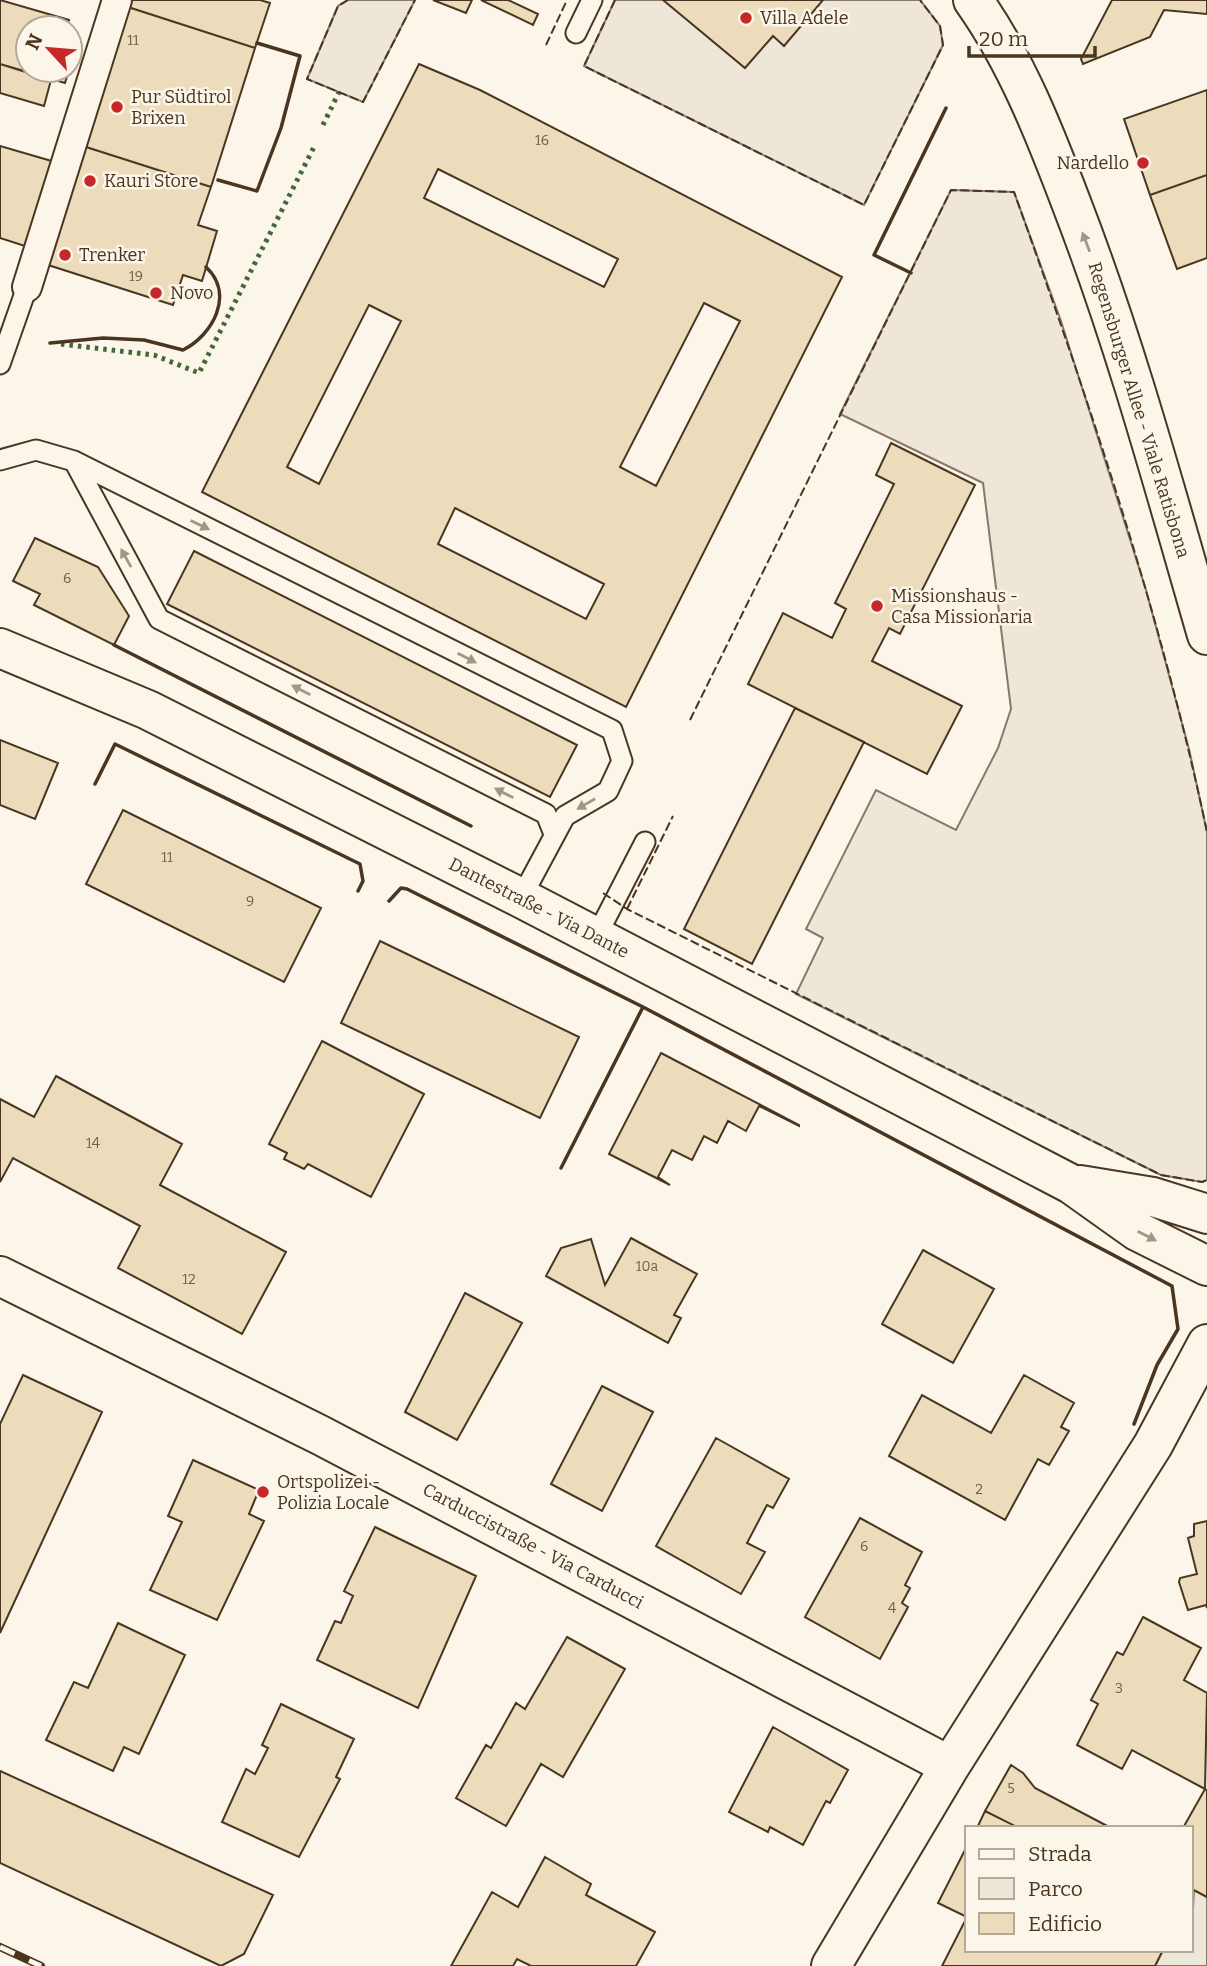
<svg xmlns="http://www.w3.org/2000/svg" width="1207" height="1966" viewBox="0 0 1207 1966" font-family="Bitter,serif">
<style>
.green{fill:#ede6d9;stroke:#887966;stroke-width:2}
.parking{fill:#ede7d9;stroke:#887966;stroke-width:2}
.building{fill:#ecdcbc;stroke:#4a3520;stroke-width:2;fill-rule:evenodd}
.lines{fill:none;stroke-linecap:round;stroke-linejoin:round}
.service-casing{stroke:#4a3520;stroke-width:23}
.pedestrian-casing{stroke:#4a3520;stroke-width:32}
.minor-casing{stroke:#4a3520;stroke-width:42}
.secondary-casing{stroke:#4a3520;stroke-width:42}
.service{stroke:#fbf6e9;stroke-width:19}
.pedestrian{stroke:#fbf6e9;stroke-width:28}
.minor{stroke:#fbf6e9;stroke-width:38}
.secondary{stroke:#fbf6e9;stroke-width:38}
.rail-casing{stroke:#4a3520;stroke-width:8}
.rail{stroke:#fbf6e9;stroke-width:5;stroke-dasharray:16;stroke-linecap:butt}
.hedge{stroke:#436837;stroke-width:5;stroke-dasharray:3.5 5;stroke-linecap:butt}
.fence{stroke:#4a3520;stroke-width:2;stroke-dasharray:9 3.5;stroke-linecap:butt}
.wall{stroke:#4a3520;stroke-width:3.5}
.oneway{fill:#a29684}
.poi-dot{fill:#c62828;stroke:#fbf6e9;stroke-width:2.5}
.labels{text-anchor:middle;stroke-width:5;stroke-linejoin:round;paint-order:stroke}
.number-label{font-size:14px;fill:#725f47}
.poi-label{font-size:18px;fill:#4a3520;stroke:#fbf6e9;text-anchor:start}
.street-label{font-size:18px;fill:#4a3520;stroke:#fbf6e9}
</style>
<rect width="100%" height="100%" fill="#fbf6e9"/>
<path class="green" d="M348 0H415L363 102 307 79 338 6Z
M615 0H920L940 26 943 45 864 205 584 66Z
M951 190 1014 192 1061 321 1146 590 1189 749 1207 832V1180L1202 1182 1161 1175 796 994 823 938 806 929 876 790 956 830 998 748 1011 709 983 483 840 414Z"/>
<path class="parking" d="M1194 1890 1207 1897V1966H1155L1163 1950H1191Z"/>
<path class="building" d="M0 0 69 20 66 28H28V70H69L65 83 0 64Z
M130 0H260L270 3 255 48 128 7Z
M433 0H472L466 13Z
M481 0H508L538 14 533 25Z
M663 0H823L784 46 773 36 745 68Z
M1112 0H1207V14L1164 10 1150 37 1083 64 1081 59Z
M128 7 255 48 211 187 83 146Z
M0 64 51 80 44 106 0 93Z
M419 64 480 90 842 277 626 707 202 492ZM438 169 618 259 604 287 424 198ZM704 303 740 321 656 486 620 467ZM369 305 401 321 319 484 287 467ZM455 508 604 584 586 619 438 544Z
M1207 90V175L1150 195 1124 119Z
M0 146 55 162 28 247 0 238Z
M83 146 211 187 198 225 217 231 202 281 183 275 173 305 45 264Z
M1207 175V258L1177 269 1150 195Z
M891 443 975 485 900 634 889 628 872 661 962 706 927 774 748 684 783 613 832 638 846 609 835 603 894 484 876 475Z
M35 538 98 567 129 616 114 645 34 605 40 594 13 581Z
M194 551 577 745 550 797 167 604Z
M795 708 864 742 752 964 684 929Z
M0 740 58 763 35 819 0 805Z
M123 810 321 908 284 982 86 884Z
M380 941 579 1037 540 1118 341 1023Z
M322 1041 424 1094 371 1197 308 1164 304 1169 284 1159 287 1153 269 1144Z
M661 1053 799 1125V1126L759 1106 746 1131 728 1121 717 1143 704 1136 692 1160 672 1150 658 1177 670 1185 609 1154Z
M56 1076 182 1144 160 1185 286 1252 242 1334 118 1268 140 1226 13 1158 0 1182V1099L34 1117Z
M631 1238 697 1274 674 1315 681 1318 668 1343 546 1276 561 1248 591 1239 605 1285Z
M923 1250 994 1289 953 1363 882 1324Z
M465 1293 522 1323 457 1440 405 1412Z
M23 1375 102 1412 0 1633V1424Z
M1024 1375 1074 1403 1061 1427 1069 1431 1049 1465 1038 1459 1005 1520 889 1456 922 1395 991 1433Z
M602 1386 653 1412 602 1511 551 1484Z
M716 1438 789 1479 773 1508 767 1505 747 1543 765 1552 741 1594 656 1546Z
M193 1460 259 1490 249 1514 264 1521 217 1620 150 1590 182 1522 168 1516Z
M860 1518 922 1552 905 1585 910 1588 902 1603 908 1607 880 1659 805 1617Z
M1207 1521V1608L1206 1605 1188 1610 1179 1582 1180 1578 1197 1574 1188 1538 1194 1536V1524Z
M375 1527 476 1576 418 1708 317 1660 335 1621 341 1623 353 1596 344 1591Z
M1143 1617 1201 1648 1184 1680 1207 1693 1205 1789 1132 1750 1122 1769 1077 1745 1098 1704 1091 1700 1117 1652 1123 1655Z
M118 1623 185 1655 139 1754 124 1747 113 1771 46 1740 74 1682 88 1688Z
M567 1637 625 1669 563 1777 541 1764 506 1826 456 1798 486 1745 491 1748 516 1703 525 1709Z
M281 1704 354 1739 336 1777 340 1779 299 1857 222 1822 246 1769 255 1774 268 1748 262 1745Z
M773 1727 848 1770 830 1803 826 1801 803 1845 770 1827 768 1832 729 1812Z
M1011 1765 1023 1773 1035 1788 1111 1828H1019L985 1811Z
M0 1771 273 1895 244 1954 221 1966 0 1863Z
M1205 1789 1207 1790V1897L1194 1890 1191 1895V1828H1183Z
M985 1811 1019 1828H977Z
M967 1846V1950H1163L1155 1966H942L967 1917 938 1903Z
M545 1857 591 1884 586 1895 655 1932 636 1966H531L517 1959 513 1966H451L492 1892 518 1907Z"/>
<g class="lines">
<g class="service-casing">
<path id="service" d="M576 33 592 0
M0 364 27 287
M0 460 36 450 74 461 612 730 622 761 608 791 565 816 521 898
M74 461 159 619 546 814 554 834
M596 937 645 842"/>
</g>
<g class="pedestrian-casing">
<path id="pedestrian" d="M27 287 117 0"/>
</g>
<g class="minor-casing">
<path id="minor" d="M973 0C1017 62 1045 134 1072 205 1126 345 1165 490 1207 635
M0 1276 320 1435 950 1766
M831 1966 950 1766 1153 1445 1207 1344"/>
</g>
<g class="secondary-casing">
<path id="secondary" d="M0 648 148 710 521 898 1071 1184 1137 1231 1207 1266
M1080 1185 1153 1197 1207 1214"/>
</g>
<use href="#service" class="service"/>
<use href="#pedestrian" class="pedestrian"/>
<use href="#minor" class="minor"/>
<use href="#secondary" class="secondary"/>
<g class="rail-casing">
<path id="rail" d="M0 1947 41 1966"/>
</g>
<use href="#rail" class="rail"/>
<path class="hedge" d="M323 125 339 92
M61 344 154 355 199 373 314 147"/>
<path class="fence" d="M348 0 338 6 307 79 363 102 415 0
M615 0 584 66 864 205 943 45 940 26 920 0
M546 45 567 0
M690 720 951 190 1014 192C1089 401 1161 614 1207 832
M603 893 627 909 1161 1175 1202 1182 1207 1180
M627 909 673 816"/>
<path class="wall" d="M218 180 257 191 281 128 300 56 257 43
M911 273 874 255 946 108
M50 343 103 338 144 340 183 350C213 335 235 294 206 267
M114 645 471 826
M95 784 115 744 360 864 363 881 358 891
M389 901 401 888 407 889 643 1007 561 1168
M643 1007 1172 1286 1178 1329 1157 1365 1134 1424"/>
</g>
<defs><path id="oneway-solid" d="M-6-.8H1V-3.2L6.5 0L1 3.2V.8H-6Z" transform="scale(1.75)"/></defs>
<g class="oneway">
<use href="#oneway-solid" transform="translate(1086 242) rotate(-111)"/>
<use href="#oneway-solid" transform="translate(200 525) rotate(26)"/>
<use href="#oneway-solid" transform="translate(126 558) rotate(-119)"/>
<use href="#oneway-solid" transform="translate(467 658) rotate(27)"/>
<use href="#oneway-solid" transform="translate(301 690) rotate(-153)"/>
<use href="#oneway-solid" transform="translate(504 793) rotate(-153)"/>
<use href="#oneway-solid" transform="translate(586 804) rotate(150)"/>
<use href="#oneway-solid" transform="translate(1147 1236) rotate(27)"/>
</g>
<g class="poi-dot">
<circle cx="746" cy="18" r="7"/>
<circle cx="117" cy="107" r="7"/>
<circle cx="1143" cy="163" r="7"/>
<circle cx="90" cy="181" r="7"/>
<circle cx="65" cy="255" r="7"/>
<circle cx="156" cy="293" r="7"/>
<circle cx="877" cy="606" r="7"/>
<circle cx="263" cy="1492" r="7"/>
</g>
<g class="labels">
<g class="number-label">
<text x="133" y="45">11</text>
<text x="542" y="145">16</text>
<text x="136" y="281">19</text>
<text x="67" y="583">6</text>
<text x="167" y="862">11</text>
<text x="250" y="906">9</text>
<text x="93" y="1148">14</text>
<text x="647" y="1271">10a</text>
<text x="189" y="1284">12</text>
<text x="979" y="1494">2</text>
<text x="864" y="1551">6</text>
<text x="892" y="1613">4</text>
<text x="1119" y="1693">3</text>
<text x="1011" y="1793">5</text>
</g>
<g class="poi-label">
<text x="760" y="24">Villa Adele</text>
<text x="131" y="103">Pur Südtirol<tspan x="131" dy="21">Brixen</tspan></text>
<text x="1129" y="169" text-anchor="end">Nardello</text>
<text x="104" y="187">Kauri Store</text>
<text x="79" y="261">Trenker</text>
<text x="170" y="299">Novo</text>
<text x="891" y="602">Missionshaus -<tspan x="891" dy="21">Casa Missionaria</tspan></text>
<text x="277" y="1488">Ortspolizei -<tspan x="277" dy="21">Polizia Locale</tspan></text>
</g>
<g class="street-label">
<text transform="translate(1139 410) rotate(73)" y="6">Regensburger Allee - Viale Ratisbona</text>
<text transform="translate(539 908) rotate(27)" y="6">Dantestraße - Via Dante</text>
<text transform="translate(533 1546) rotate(28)" y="6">Carduccistraße - Via Carducci</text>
</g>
</g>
<rect x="965" y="1826" width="228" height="126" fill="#fbf6e9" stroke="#b4a999" stroke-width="2"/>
<rect x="979" y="1849" width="35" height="10" fill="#fbf6e9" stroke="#b4a999" stroke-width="2"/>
<text x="1028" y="1861" font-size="21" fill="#4a3520">Strada</text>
<rect x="979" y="1878" width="35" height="21" fill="#ede6d9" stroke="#b4a999" stroke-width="2"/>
<text x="1028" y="1896" font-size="21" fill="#4a3520">Parco</text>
<rect x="979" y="1913" width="35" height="21" fill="#ecdcbc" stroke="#b4a999" stroke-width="2"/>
<text x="1028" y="1931" font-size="21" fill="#4a3520">Edificio</text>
<g transform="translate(49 49) rotate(296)"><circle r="33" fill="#fbf6e9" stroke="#b4a999" stroke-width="2"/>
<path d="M0-5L12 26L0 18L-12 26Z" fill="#c62828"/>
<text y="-10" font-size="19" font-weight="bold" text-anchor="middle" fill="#4a3520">N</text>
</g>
<path d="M969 46v10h126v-10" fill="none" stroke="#4a3520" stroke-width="3.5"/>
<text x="979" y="46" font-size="21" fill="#4a3520" stroke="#fbf6e9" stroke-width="5" paint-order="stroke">20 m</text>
</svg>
